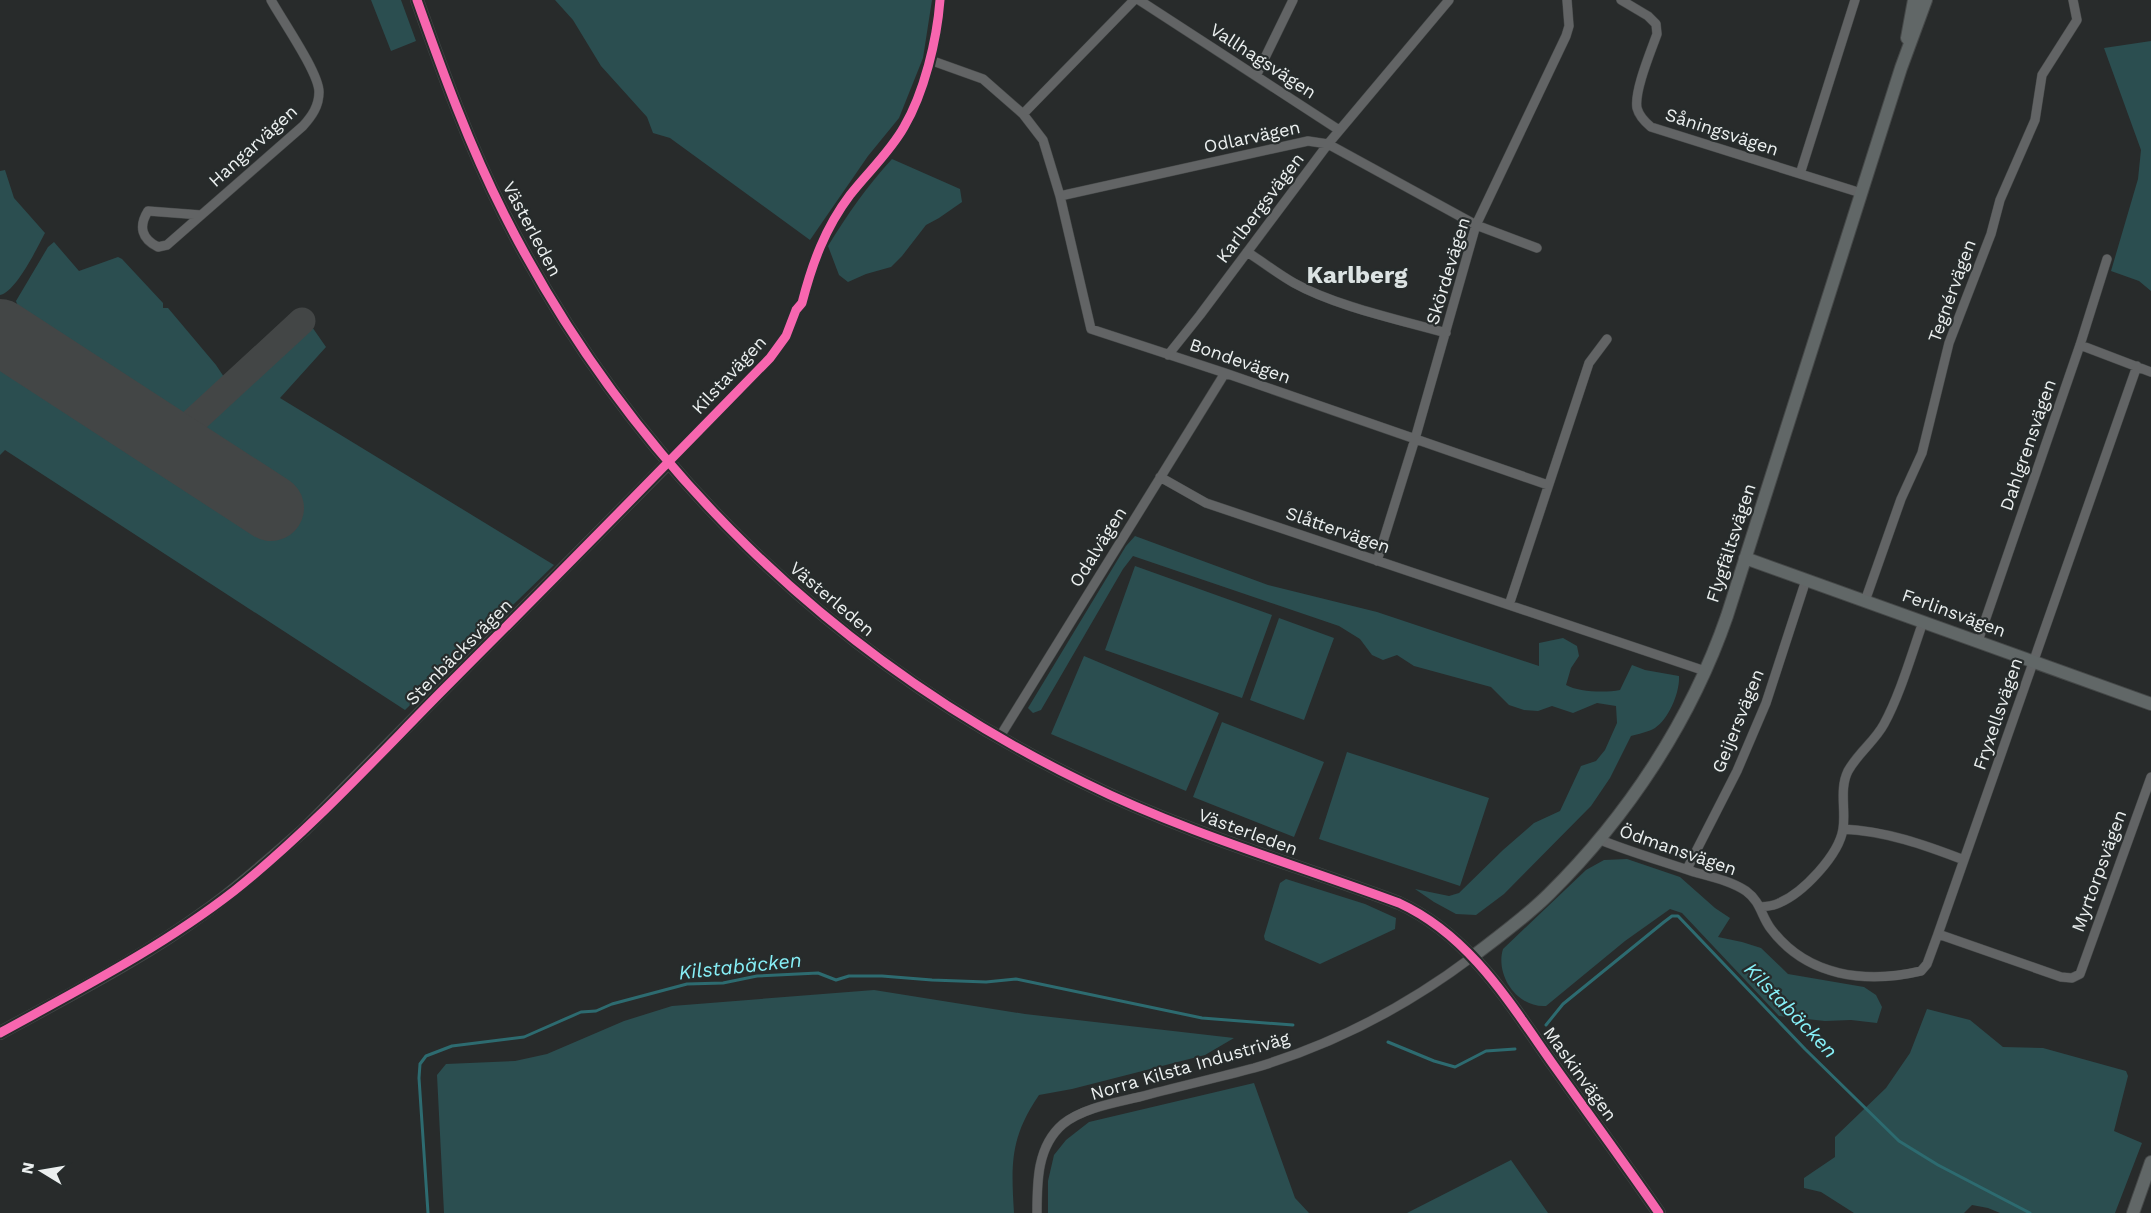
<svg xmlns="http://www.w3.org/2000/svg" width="2151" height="1213" viewBox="0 0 2151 1213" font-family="'Work Sans',sans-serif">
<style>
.green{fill:#2b4e50}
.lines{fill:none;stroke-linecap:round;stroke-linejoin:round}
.stream{stroke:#2d6b70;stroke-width:3}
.taxiway{stroke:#434646;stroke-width:27}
.runway{stroke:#434646;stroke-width:66}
.street-casing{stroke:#454848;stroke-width:10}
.secondary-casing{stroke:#454848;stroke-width:14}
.street{stroke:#626465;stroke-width:9}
.secondary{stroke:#616767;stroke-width:12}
.cycleway-casing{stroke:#272c2c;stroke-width:13}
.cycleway{stroke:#f766af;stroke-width:9}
.labels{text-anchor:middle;stroke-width:4.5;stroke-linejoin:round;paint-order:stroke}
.street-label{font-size:18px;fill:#ebefef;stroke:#272c2c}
.water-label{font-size:20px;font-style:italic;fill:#87f0f8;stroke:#272c2c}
.district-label{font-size:24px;font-weight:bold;fill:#dce3e3;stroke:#272c2c}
</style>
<rect width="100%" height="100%" fill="#282b2b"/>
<path class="green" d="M371 0H401L416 41 391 51Z
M555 0H932L923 58 899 118 868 156 810 240 670 138 653 133 647 117 601 66 573 20Z
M2151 41V291L2139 281 2111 271 2138 179 2141 150 2104 48Z
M892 159 960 189 962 202 939 218 926 225 902 256 891 267 866 274 848 282 839 275 828 246C847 215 867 186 892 159Z
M5 170 14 198 45 233C37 248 16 292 0 295V171Z
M54 242 79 271 118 257 122 259 163 303V308H168L216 365 224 377 222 384 184 417 176 419 22 317 16 301 48 247Z
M310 324 326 347 280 398 554 565 405 710 5 450 0 455V359L260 527 284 489 210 439C204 432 204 426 209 418Z
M1135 536 1268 585 1377 612 1539 666V643L1563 638 1577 646 1579 656 1571 668 1566 685C1578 692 1605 693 1620 690L1632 665 1645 670 1679 676C1680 692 1669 719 1655 728 1648 732 1638 734 1631 736L1610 778 1591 806 1504 894 1476 915 1456 914 1434 902 1415 889 1449 896 1459 893 1503 850 1534 823 1560 811 1581 766 1596 761 1605 750 1617 723 1616 706 1597 703 1573 713 1552 706 1538 711 1524 710 1509 705 1491 687 1414 666 1397 655 1383 660 1372 655 1360 639 1339 626 1133 556 1123 569 1041 710 1033 713 1028 708 1126 546Z
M1135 566 1272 615 1242 698 1105 650Z
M1279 618 1334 638 1304 720 1250 700Z
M1084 656 1219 713 1186 791 1051 734Z
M1222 722 1324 762 1294 837 1193 797Z
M1347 752 1489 798 1460 886 1319 839Z
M1627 859 1680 877 1715 908 1730 918 1718 937 1742 942 1761 948 1788 974 1864 987 1876 995 1882 1007 1877 1023 1851 1020 1825 1021 1779 1016 1682 913 1670 909 1625 941 1546 1006C1517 1008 1495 975 1503 949L1586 870 1604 860Z
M1286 879 1365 904 1396 918 1395 929 1320 964 1265 940 1264 936 1280 883Z
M874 990 1025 1014 1234 1038 1205 1055 1072 1089 1039 1095C1010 1138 1011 1163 1014 1213H444L437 1075 446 1064 515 1061 547 1054 624 1021 672 1006Z
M1927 1009 1970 1020 2003 1047 2043 1048 2126 1071 2128 1076 2114 1131 2142 1143 2115 1213H2000L1988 1208 1972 1205 1964 1213H1854L1821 1192 1804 1188V1178L1835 1157V1137L1886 1088 1910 1053Z
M1254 1083 1295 1198 1309 1213H1048V1181L1054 1155 1066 1140 1089 1122Z
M1511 1160 1548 1213H1407Z"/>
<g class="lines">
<path class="stream" d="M1546 1025 1563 1004 1664 922 1672 916H1678L1805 1049 1899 1141 1938 1165 2030 1213
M1388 1042 1434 1061 1455 1067 1486 1051 1515 1049
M428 1213 419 1078 420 1064 426 1056 452 1046 524 1037 581 1012 596 1011 612 1004 687 984 723 983 757 976 818 973 836 980 849 976H882L932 980 986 982 1016 979 1202 1018 1293 1025"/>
<path class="taxiway" d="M151 430 170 433 185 429 302 321"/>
<path class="runway" d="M0 332 271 508"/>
<g class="street-casing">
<path id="street" d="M1139 0 1339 130
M1621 0 1648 16 1656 24 1657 34C1651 51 1634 91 1637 108 1639 116 1645 122 1651 127L1861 193
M930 60 983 79 1023 114 1043 140 1060 196 1091 329 1225 373 1548 485
M1256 76 1293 0
M1023 114 1134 0
M1800 174 1855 0
M864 179C878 162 893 147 904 128 924 94 937 40 940 0
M1060 196 1308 141 1328 144 1476 225 1537 248
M201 215 148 211C138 227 142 239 158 247L167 245 303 126C312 116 319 106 319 92 319 73 282 20 271 0
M1247 252C1263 262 1278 274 1294 283 1335 306 1400 320 1446 333
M2080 345 2151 372
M1168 355 1200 315 1328 144 1449 0
M2137 366 1938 934 2061 977 2072 978 2080 974 2151 777
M669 462 770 358 786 336 796 310 802 303
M1160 477 1206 503 1509 605 1589 363 1607 339
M1377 561 1415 439 1476 225 1566 36 1569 26 1567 0
M1865 601 1901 499 1922 453 1949 343 1991 234 2000 200 2035 120 2042 75 2077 20 2073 0
M1509 605 1705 671
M1978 641 2080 345 2107 259
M999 738 1225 373
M1843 829C1886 831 1925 845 1964 860
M1598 839C1630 852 1662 861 1694 872 1712 877 1731 881 1746 891 1761 902 1761 916 1771 929 1807 977 1866 984 1921 971L1927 964 1938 934
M1687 869 1737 771 1766 703 1806 580
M1761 907C1767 906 1774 906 1779 903 1803 893 1839 855 1843 829 1846 810 1839 789 1848 771 1858 753 1875 741 1884 724 1900 695 1912 653 1923 622
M1037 1213C1037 1182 1037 1146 1063 1124 1083 1108 1114 1103 1139 1097 1177 1087 1216 1078 1254 1068 1332 1045 1407 1006 1472 957"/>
</g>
<g class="secondary-casing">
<path id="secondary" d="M417 0C443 73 469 145 504 214 630 464 834 661 1085 783 1186 833 1294 864 1399 903 1471 936 1511 1005 1555 1067 1590 1116 1625 1164 1659 1213
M1907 38 1914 0
M1745 558 2151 704
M1472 957C1498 937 1526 917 1549 894 1628 816 1691 720 1727 616L1901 68 1926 0
M0 1033C69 995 141 959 205 912 240 887 272 858 304 830L669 462
M2133 1213 2151 1162"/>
</g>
<use href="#street" class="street"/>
<use href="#secondary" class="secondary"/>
<g class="cycleway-casing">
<path id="cycleway" d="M417 0C443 73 469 145 504 214 630 464 834 661 1085 783 1186 833 1294 864 1399 903 1471 936 1511 1005 1555 1067 1590 1116 1625 1164 1659 1213
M0 1033C80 989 162 947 234 891 308 832 373 761 439 694 550 583 660 471 770 358L786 336 796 310 802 303C812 264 825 228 850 195 868 172 890 152 904 127 924 93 937 40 940 0"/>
</g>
<use href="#cycleway" class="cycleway"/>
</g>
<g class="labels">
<g class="street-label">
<text transform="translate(1263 61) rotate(33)" y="6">Vallhagsvägen</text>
<text transform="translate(1722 132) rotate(18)" y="6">Såningsvägen</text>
<text transform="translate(1252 137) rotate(-12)" y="6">Odlarvägen</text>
<text transform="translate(253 146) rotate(-42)" y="6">Hangarvägen</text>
<text transform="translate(1260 208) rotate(-53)" y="6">Karlbergsvägen</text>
<text transform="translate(532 229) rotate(62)" y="6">Västerleden</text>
<text transform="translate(1448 271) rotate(-73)" y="6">Skördevägen</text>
<text transform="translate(1952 291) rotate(-70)" y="6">Tegnérvägen</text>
<text transform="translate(1240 361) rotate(19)" y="6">Bondevägen</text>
<text transform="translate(729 375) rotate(-47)" y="6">Kilstavägen</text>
<text transform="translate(2028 445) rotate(-71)" y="6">Dahlgrensvägen</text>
<text transform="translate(1338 530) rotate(19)" y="6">Slåttervägen</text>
<text transform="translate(1731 543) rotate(-72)" y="6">Flygfältsvägen</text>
<text transform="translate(1098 547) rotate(-58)" y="6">Odalvägen</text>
<text transform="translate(832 599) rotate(40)" y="6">Västerleden</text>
<text transform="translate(1954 613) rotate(20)" y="6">Ferlinsvägen</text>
<text transform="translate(459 652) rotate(-45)" y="6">Stenbäcksvägen</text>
<text transform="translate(1998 714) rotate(-71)" y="6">Fryxellsvägen</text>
<text transform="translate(1738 721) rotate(-68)" y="6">Geijersvägen</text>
<text transform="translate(1248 832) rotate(20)" y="6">Västerleden</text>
<text transform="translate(1678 850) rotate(19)" y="6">Ödmansvägen</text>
<text transform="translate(2099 871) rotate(-70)" y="6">Myrtorpsvägen</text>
<text transform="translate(1190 1066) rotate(-16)" y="6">Norra Kilsta Industriväg</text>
<text transform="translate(1580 1074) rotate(54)" y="6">Maskinvägen</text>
</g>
<g class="water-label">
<text transform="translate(740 966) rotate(-6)" y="7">Kilstabäcken</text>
<text transform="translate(1791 1010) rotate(46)" y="7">Kilstabäcken</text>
</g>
<g class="district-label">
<text x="1357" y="283">Karlberg</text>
</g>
</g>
<g transform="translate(42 1171) rotate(281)" stroke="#272c2c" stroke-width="4.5" paint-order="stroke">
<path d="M0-4.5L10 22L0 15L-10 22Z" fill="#ebefef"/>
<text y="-9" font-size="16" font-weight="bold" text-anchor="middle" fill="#ebefef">N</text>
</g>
</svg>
